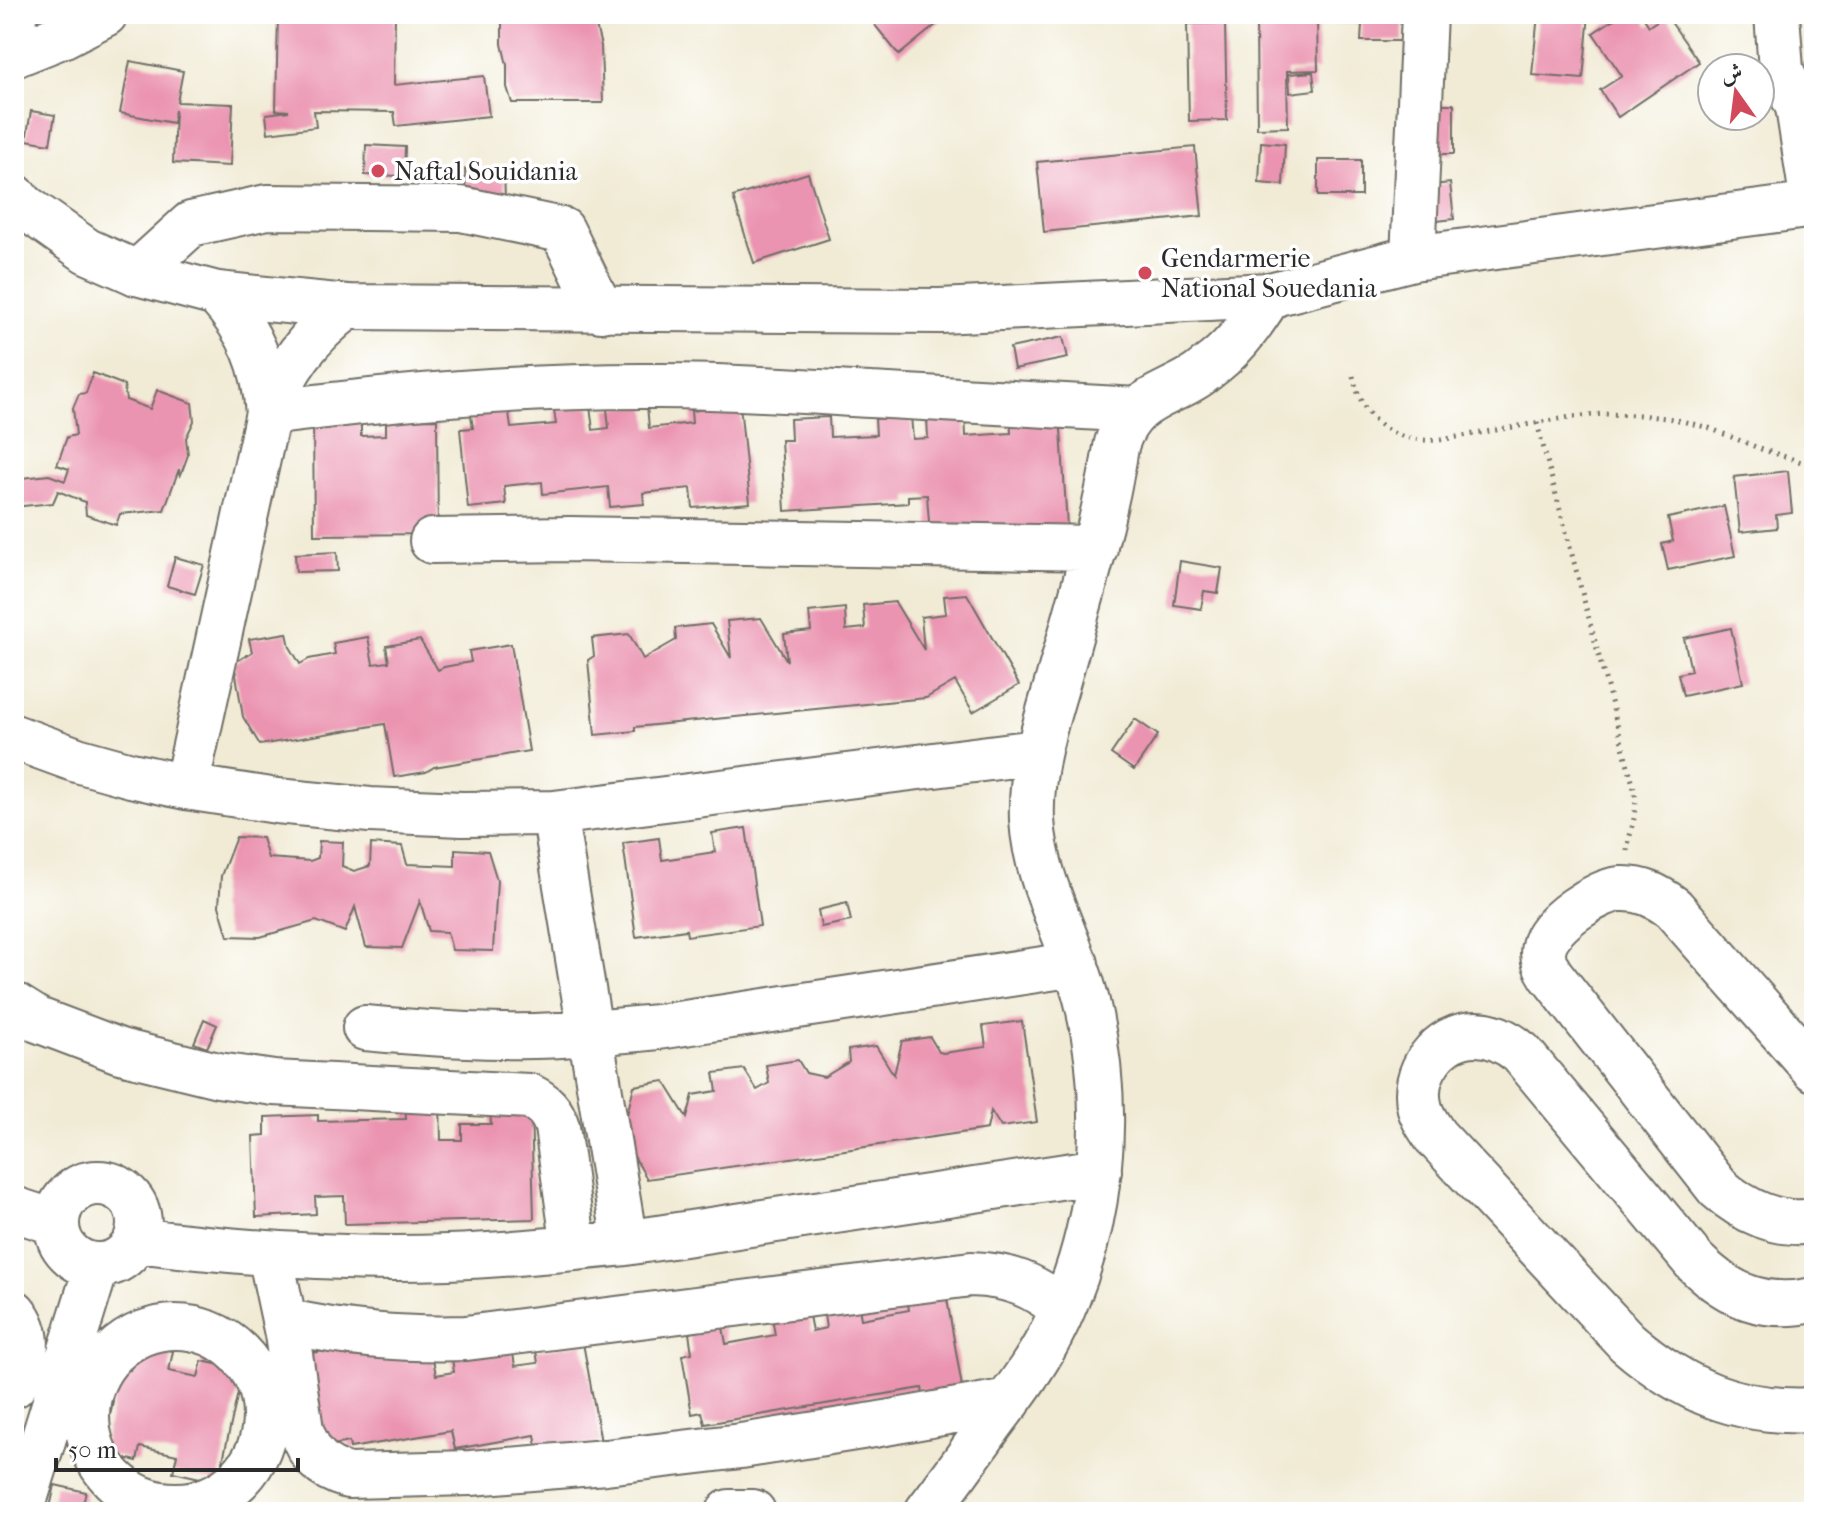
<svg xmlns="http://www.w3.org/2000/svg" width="1828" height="1526" viewBox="0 0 1828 1526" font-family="'IM FELL French Canon',Amiri,serif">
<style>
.building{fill:#eb94b1}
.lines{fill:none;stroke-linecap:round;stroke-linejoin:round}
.minor-casing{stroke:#706e66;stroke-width:48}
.major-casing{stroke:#706e66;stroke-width:48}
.path{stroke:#706e66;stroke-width:5;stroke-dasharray:2 6;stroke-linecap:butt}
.minor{stroke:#fff;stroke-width:44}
.major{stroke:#fff;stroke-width:44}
.poi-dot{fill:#d1495b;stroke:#fff;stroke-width:3}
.labels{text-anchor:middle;stroke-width:7;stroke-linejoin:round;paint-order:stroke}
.poi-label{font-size:26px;fill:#2b2b2b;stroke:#fff;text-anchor:start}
</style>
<rect width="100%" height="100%" fill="#fff"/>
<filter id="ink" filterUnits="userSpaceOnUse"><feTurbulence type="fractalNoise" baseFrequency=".0125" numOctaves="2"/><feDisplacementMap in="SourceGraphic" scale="16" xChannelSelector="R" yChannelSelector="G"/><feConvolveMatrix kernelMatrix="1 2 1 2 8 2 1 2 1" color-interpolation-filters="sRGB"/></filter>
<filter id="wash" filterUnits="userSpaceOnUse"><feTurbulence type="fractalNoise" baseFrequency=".006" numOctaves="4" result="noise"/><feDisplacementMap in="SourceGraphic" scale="32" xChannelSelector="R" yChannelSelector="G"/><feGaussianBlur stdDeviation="1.8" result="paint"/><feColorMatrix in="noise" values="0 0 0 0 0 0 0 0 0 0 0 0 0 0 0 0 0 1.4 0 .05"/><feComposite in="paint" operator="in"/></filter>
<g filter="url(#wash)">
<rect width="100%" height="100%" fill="#f1ebd5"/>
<g id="blocks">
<path class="building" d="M278 14H395L394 85 484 76 489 116 396 126 394 112 314 111 316 127 268 133 266 114 289 111 276 110Z
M502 14H593L601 46 603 103H512L507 87V65L502 44Z
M866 14H949L899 55Z
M1322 14H1403V41H1361L1362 24 1322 23Z
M1538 14H1589L1583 79 1532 75Z
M1622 14H1641L1649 26 1666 15 1699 62 1618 117 1600 90 1622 76 1593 33Z
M1317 20 1318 70 1287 71 1288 127 1257 128 1256 21Z
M1225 23 1227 120 1189 121 1187 24Z
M130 61 183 71 177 102 233 104 230 166 173 163 175 110 173 123 120 113Z
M1313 72 1315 90 1290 93 1289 74Z
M1424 104H1454V154H1424Z
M31 111 55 115 50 144 26 140Z
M1261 142 1285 144 1283 185 1259 183Z
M366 145 405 147 404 176 365 175Z
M1195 147 1202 216 1044 232 1037 162Z
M1318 160H1361V196H1318Z
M504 168 505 199 466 200 465 169Z
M808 173 829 239 754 263 733 197Z
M1450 183 1454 219 1428 222 1424 186Z
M1063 337 1068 358 1014 369 1010 348Z
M93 373 124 385 126 400 150 409 157 390 192 403 194 421 186 438 188 455 180 477 179 469 164 510 120 514 116 525 86 515 85 502 58 491 53 503 23 506 14 503V479L49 475 65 481 69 469 57 465 67 437 76 435 73 408 79 394 86 393Z
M508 405 511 428 556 424 554 410 590 406 593 430 609 428 607 409 647 405 649 428 692 423 691 411 740 405 750 503 693 508 691 488 643 493 644 504 610 507 608 487 543 494 542 482 504 486 506 504 468 508 460 429 473 428 470 409Z
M1060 414 1067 526 930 535 927 495 908 496V503L785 511 781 440H791L790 419 829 417 830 437 876 435 875 419 911 416 913 439 928 438 927 418 965 415 966 436 1011 433 1010 417Z
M361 416V436L386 435V420L437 419 438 534 314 535 313 417Z
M1788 471 1792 513 1776 515 1777 528 1740 532 1734 477Z
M1724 506 1735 556 1668 570 1662 544 1673 541 1668 518Z
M337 552 338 571 296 572 295 554Z
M175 557 204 565 195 594 167 586Z
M1180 561 1222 568 1218 593 1204 591 1201 609 1174 605Z
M967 594 1019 685 973 712 955 681 926 698 635 727V731L595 735 588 660 594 656 592 638 629 634 643 659 676 640 675 628 711 624 731 658 727 621 761 618 787 661 784 634 811 631 809 612 845 608 846 630 865 628 863 605 895 602 924 650 921 617 946 614 944 596Z
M1731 628 1743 683 1683 696 1678 674 1691 671 1684 638Z
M287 633 290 647 300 664 309 659 335 654 333 643 368 637 373 664 389 662 386 646 420 640 438 670 444 667 471 662 469 651 511 644 529 751 434 767 426 772 394 777 385 724 260 745 243 717 234 663 252 652 249 639Z
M1135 719 1158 735 1134 770 1111 754Z
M746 828 760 926 687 936 686 930 636 937 623 843 659 838 662 860 715 852 712 833Z
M236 837 262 838 268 858 310 861 318 858 319 841 343 842 342 866 354 871 370 866 371 844 402 846 407 864 455 866V849L488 851 497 880 493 951 452 950 447 932 429 931 420 901 402 948 366 947 355 907 345 932 316 921 260 937 228 936 219 906 221 876Z
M847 903 851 921 821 927 818 910Z
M204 1019 217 1025 207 1048 194 1043Z
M1022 1021 1037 1122 1001 1127 991 1111 987 1129 647 1179 631 1151 626 1119 634 1086 664 1081 687 1118 693 1095 717 1091 714 1073 744 1069 757 1090 769 1083 766 1065 798 1060 806 1073 824 1077 849 1062 848 1050 876 1046 894 1075 902 1041 930 1037 939 1052 943 1053 986 1047 983 1026Z
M440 1102 441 1140H462V1124H491L490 1108 531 1107 534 1219 345 1224 344 1196 315 1197 316 1214 256 1217 253 1136 265 1135V1117L318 1115V1121L406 1119 405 1103Z
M945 1287 962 1387 923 1394 922 1388 705 1424 702 1412 692 1414 682 1355 692 1353 689 1333 723 1327 726 1344 775 1335 772 1317 808 1311 812 1331 826 1328 823 1308 858 1301 861 1319 909 1310 906 1293Z
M511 1341 515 1366 538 1363 536 1351 583 1343 601 1442 538 1453 535 1435 455 1449 451 1431 350 1448 349 1442 317 1448 300 1355 373 1343 431 1348 436 1375 454 1372 451 1352Z
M136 1343 173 1351 169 1371 198 1377 202 1361 243 1370 218 1482 173 1472 177 1455 140 1447 137 1461 102 1453 113 1401 111 1400 118 1368 130 1370Z
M55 1485 86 1492 81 1512H49Z"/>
</g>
</g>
<g filter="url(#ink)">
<use href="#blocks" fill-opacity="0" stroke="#706e66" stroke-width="2"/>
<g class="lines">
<g class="minor-casing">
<path id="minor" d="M14 14H15
M1777 14 1781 70 1798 107 1814 209
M14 55 64 35 105 14
M1413 258 1424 14
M137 273 191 224 267 207 461 209 562 230 601 310
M217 294C251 332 264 363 268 413
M268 413C398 396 528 385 660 386 731 386 801 391 871 395 960 400 1049 405 1137 410
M432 541 570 539 1095 548
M14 737 77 760 131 775 186 787 277 801 370 810 462 814 554 813 1037 752
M186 787 268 413C286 367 308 337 347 307
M554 813 625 1243
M14 1005 38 1020 120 1051 218 1075 274 1083 529 1096C544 1103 552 1111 557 1127L574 1248
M365 1028C421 1033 477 1037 534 1036 575 1035 617 1031 658 1027L1076 964
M1814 1069 1673 908C1657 896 1642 888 1621 889 1598 890 1549 923 1544 946 1541 957 1545 966 1551 975L1718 1188C1744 1211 1778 1227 1814 1221
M57 1224a41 41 0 1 1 82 0a41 41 0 1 1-82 0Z
M14 1209 57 1223
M136 1240C239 1253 343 1261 448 1257 507 1255 566 1249 625 1243L1099 1171
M270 1254 287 1334 301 1430C310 1456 321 1468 348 1476L471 1473 606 1462 741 1446 874 1425 1009 1401
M1814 1300C1764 1310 1731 1297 1695 1262L1521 1053C1508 1042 1494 1034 1476 1034 1439 1034 1410 1073 1420 1109 1423 1119 1429 1127 1435 1136L1627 1342C1684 1391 1738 1414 1814 1410
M14 1312C34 1337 25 1359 14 1385
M284 1321C347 1335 401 1340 466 1338L971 1274C1009 1275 1034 1285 1063 1309
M87 1416a89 89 0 1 1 178 0a89 89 0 1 1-178 0Z
M21 1512 97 1265
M729 1512H753
M927 1512C949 1483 970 1454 991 1424 1011 1397 1032 1370 1048 1340 1103 1236 1114 1115 1087 1002 1072 940 1036 885 1032 820 1030 774 1043 731 1056 687 1069 641 1082 595 1094 549 1101 523 1107 496 1112 470 1114 461 1115 451 1117 443 1131 401 1160 398 1192 379 1200 375 1207 368 1214 363 1238 344 1254 320 1270 295"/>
</g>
<g class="major-casing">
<path id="major" d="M14 196 25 207 87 251 137 273 217 294 347 307 940 311 1270 295 1413 258 1814 205"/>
</g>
<path class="path" d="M1353 376C1363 422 1392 443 1440 440L1570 417 1604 414 1639 415 1674 419 1709 428 1761 449 1814 466
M1537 423 1635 792C1638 815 1630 829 1627 851"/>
<use href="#minor" class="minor"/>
<use href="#major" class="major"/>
</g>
</g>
<g class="poi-dot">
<circle cx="378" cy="171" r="8"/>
<circle cx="1145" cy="273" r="8"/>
</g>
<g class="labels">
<g class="poi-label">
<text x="394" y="180">Naftal Souidania</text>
<text x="1161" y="267">Gendarmerie<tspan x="1161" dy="30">National Souedania</tspan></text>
</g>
</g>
<rect width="1828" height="1526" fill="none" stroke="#fff" stroke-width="48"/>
<g transform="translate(1736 92) rotate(346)"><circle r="38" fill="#ffffff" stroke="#aaaaaa" stroke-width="2"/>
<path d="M0-6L14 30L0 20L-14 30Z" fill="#d1495b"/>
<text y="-12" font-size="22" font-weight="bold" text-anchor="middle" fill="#2b2b2b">ش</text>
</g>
<path d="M56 1458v12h242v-12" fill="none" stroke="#2b2b2b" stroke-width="4"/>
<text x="68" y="1458" font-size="24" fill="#2b2b2b" stroke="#ffffff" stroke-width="6" paint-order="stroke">50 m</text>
</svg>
